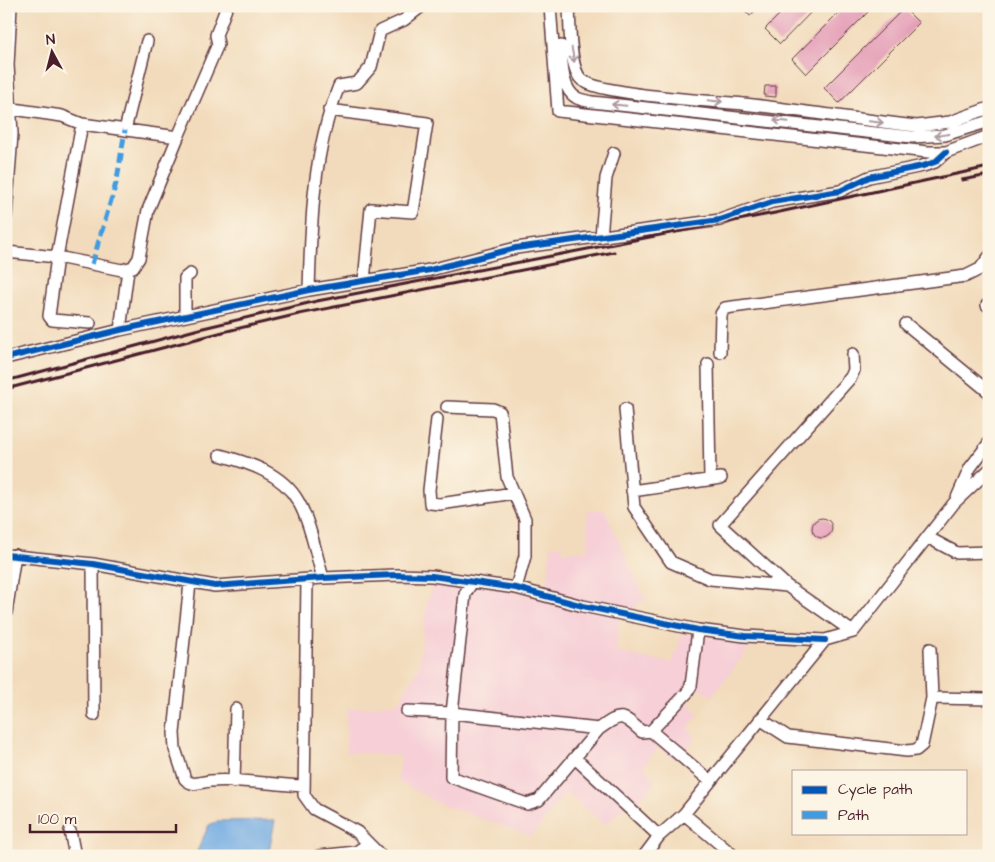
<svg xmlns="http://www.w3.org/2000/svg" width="995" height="862" viewBox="0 0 995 862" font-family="'Architects Daughter',sans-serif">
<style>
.built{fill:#f6cfd7}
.water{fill:#72ace3;stroke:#5e6687}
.building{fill:#e49db7}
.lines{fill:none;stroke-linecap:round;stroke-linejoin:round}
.minor-casing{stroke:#633b41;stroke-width:14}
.minor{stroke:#fff;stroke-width:11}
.rail{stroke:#4a1f2b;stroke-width:3}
.quiet{stroke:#409be1;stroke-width:5;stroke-dasharray:10 5;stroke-linecap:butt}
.cycleway-casing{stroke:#fcf5e5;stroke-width:9}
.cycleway{stroke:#0057b8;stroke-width:6}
.oneway{stroke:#ae9aa0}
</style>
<rect width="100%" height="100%" fill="#fcf5e5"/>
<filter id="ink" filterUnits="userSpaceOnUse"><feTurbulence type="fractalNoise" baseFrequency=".02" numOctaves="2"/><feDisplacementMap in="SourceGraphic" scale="10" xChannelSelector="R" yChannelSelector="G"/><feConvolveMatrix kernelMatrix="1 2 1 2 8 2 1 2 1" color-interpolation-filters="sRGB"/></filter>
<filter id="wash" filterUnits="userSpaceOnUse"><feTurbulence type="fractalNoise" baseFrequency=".0096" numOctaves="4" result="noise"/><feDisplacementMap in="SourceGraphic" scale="20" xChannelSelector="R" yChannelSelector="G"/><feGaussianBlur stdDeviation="1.12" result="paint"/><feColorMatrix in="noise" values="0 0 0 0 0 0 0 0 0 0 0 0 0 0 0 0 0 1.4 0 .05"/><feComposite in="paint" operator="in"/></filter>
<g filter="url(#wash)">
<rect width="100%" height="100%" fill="#f2dbbc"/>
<path class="built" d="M604 509 645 599 619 620 616 652 672 663 682 634 754 642 712 696 698 687 688 702 698 714 688 728 695 739 677 760 658 748 644 766 655 781 634 808 628 804 605 825 567 792 531 836 438 803 397 781 401 756 346 752 347 709 398 703 419 667 426 606 433 581 507 589 546 600 551 546 562 545 563 552 588 550 587 511Z"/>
<path class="water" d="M275 820 268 856H195L209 825 219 821Z"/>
<g id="blocks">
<path class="building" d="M740 6H759L750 16Z
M788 6H817L780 44 765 29Z
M845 6H874L806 74 792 59Z
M904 8 919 23 839 103 824 88Z
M765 86H776V97L764 96Z
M812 528a10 10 0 1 1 20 0a10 10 0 1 1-20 0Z"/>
</g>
</g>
<g filter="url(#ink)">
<use href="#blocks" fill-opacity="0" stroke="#633b41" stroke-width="1"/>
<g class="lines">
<g class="minor-casing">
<path id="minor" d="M550 6 558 111 928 152H946L989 136
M569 6C570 23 569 69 582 80 601 95 713 101 743 104 801 110 859 120 917 126L950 122 989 108
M561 46C562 61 561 90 577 98 581 100 587 101 592 102L912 137 945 135 989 121
M6 108 62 116 82 124 178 137 218 44 216 35 227 6
M329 110 427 123 413 212 371 209 364 281
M125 130 147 41
M6 217 12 134 8 65 11 6
M601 237 606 178 614 153
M6 252 57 257 82 124
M309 290C311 220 313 151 339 86L357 83 371 67 380 31 404 20 422 6
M987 305H989
M185 316V278L190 274
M90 323 52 320 49 316 57 257 122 270 133 267 139 258 148 210 178 137
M906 324 989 392
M120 330 128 270
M720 352 721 314 725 308 966 276 980 269 989 257
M6 358 120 330 309 290 430 270 516 248 720 220 772 202 840 191 869 177 923 166 935 162 946 152
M708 364 710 479
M447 407 493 409 500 412 507 477 525 519V556L516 588
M625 409 634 507 671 562 710 579 787 586 853 632
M437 419 429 490 430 503 440 504 514 493
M220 455C249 463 282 473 298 501 310 521 316 555 323 578
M632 491 721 478
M956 500 970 468 989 443
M927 537 957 553 989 552
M6 555 93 564 215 586 323 578 396 575 432 576 516 588 583 606 698 630 745 636 825 640
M93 564 94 715
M307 580 304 795 314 809 357 832 381 856
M472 582 465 594 452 713 599 729C621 713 622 714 642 732L651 731 687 693 691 686 698 630
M190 583 174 733 175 749 185 779C192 787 201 782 210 781 237 778 276 785 303 786
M787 586 720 525 851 377 854 370 853 354
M6 613 15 555
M930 649 932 698
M407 711 452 713 451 777 527 804 539 800 599 729
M760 719 788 737 907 751 916 750 922 745 932 698 989 699
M651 731 709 780
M575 758 659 836
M234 782 236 709
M684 814 734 856
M70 831 75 856
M319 856 356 852 368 844
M644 856 659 836 684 814 825 640 853 632 954 503 989 470"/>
</g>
<use href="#minor" class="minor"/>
<path class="rail" d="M962 180 989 175
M6 381 199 329 317 301 775 213 989 167
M6 389 223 332 299 314 614 252"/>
<path class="quiet" d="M92 264 117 180 125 130"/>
<g class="cycleway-casing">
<path id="cycleway" d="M6 358 120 330 309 290 430 270 516 248 720 220 772 202 840 191 869 177 923 166 935 162 946 152
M6 555 93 564 215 586 323 578 396 575 432 576 516 588 583 606 698 630 745 636 825 640"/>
</g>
<use href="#cycleway" class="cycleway"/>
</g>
<defs><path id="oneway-shaft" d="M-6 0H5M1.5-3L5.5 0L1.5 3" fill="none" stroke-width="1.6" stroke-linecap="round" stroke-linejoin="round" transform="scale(1.25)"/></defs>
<g class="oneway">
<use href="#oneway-shaft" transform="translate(573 55) rotate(80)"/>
<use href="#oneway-shaft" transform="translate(715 101) rotate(6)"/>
<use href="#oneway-shaft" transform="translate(619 105) rotate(-175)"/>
<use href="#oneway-shaft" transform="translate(781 121) rotate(-174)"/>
<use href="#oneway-shaft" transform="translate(876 122) rotate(6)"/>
<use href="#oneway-shaft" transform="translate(942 135) rotate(172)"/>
</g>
</g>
<rect width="995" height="862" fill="none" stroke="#fcf5e5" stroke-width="25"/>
<rect x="792" y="770" width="175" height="65" fill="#fcf5e5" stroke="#b59f9b"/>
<rect x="802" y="786" width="25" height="8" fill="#0057b8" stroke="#b59f9b"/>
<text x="838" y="794" font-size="15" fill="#4a1f2b">Cycle path</text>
<rect x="802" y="811" width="25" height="8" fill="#409be1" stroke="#b59f9b"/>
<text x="838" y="820" font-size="15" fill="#4a1f2b">Path</text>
<g transform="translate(52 52) rotate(353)" stroke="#fcf5e5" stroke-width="4" paint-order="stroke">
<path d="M0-4L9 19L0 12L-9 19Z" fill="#4a1f2b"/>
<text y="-8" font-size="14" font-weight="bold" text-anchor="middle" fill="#4a1f2b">N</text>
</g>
<path d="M30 824v8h146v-8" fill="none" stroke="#4a1f2b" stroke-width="2.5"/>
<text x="38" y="824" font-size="15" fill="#4a1f2b" stroke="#fcf5e5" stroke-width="4" paint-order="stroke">100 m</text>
</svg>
